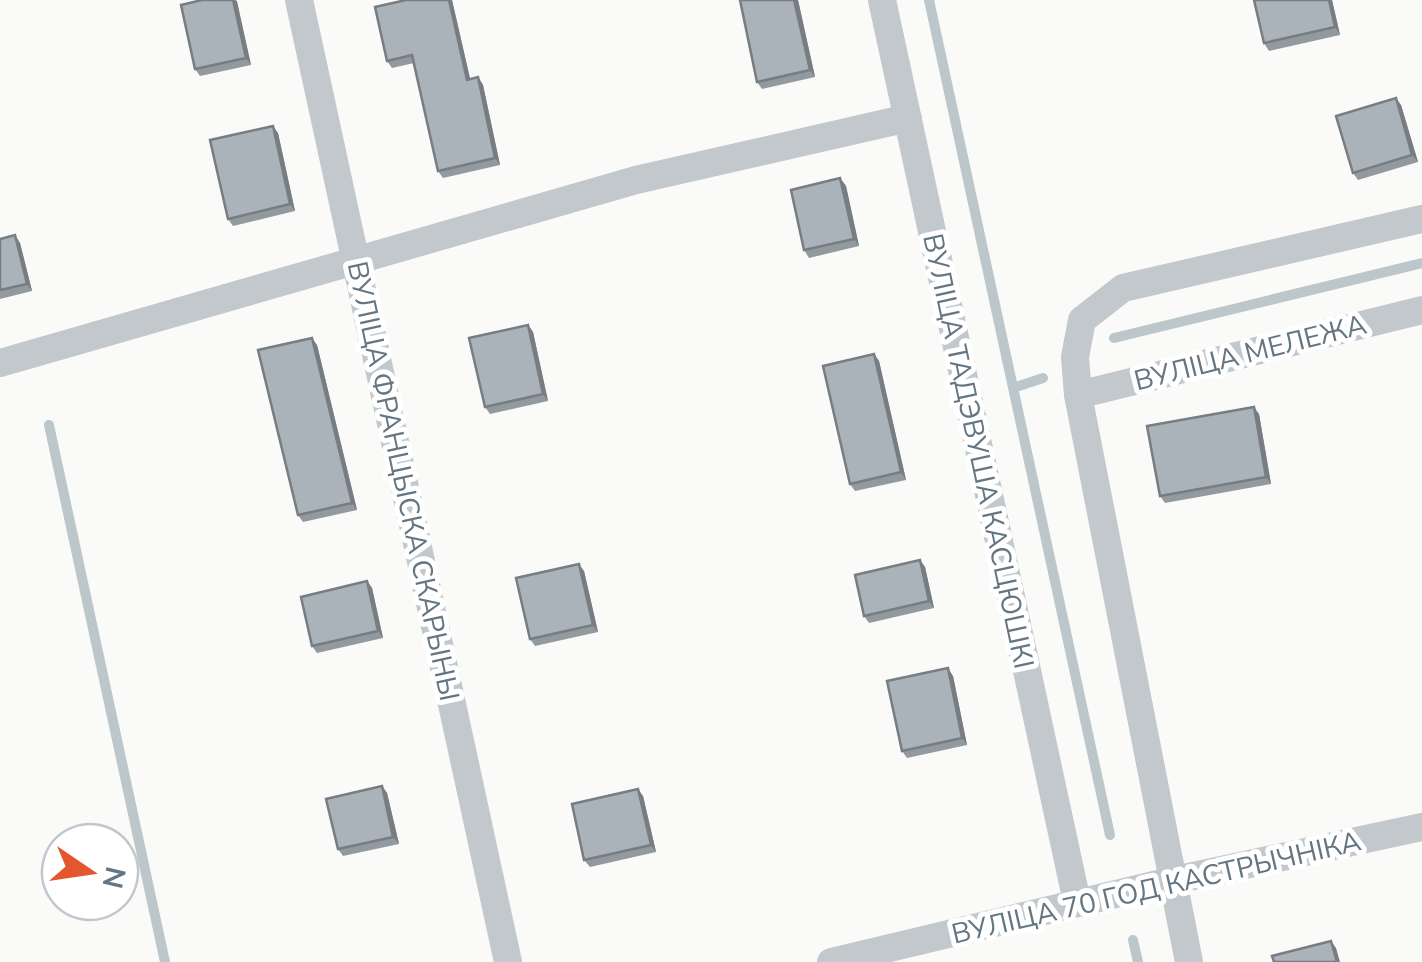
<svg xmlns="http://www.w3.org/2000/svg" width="1422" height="962" viewBox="0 0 1422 962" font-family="'Nunito Sans',sans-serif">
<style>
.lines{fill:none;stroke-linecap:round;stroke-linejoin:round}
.stream{stroke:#bbc7cb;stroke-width:10}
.street{stroke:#c3c8cc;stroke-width:28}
.wall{fill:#929a9f}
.shaded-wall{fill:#777d82}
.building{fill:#aab3b9;stroke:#777d82;stroke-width:2.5}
.labels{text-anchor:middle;stroke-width:10;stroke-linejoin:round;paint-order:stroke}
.street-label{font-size:28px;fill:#657683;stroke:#fff}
</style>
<rect width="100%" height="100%" fill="#fafaf8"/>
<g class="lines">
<path class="stream" d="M929 0 1110 835
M1114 338 1422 263
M1013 388 1043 378
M49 425 165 962
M1133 940 1138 962"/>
<path class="street" d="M299 0 508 962
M882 0 1077 902
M0 363 636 180 908 118
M1078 395 1422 310
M831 962 1170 881 1422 827
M1189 962 1078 395 1075 357 1082 320 1123 288 1422 219"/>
</g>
<path class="wall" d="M202 0H236L251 65 200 76 195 69Z
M406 0H452L470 79 478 77 483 85 500 165 443 178 438 171 414 63 392 68 387 61Z
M740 0H798L815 77 762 89 757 82Z
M1254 0H1332L1340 35 1269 51 1264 43Z
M1401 105 1418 162 1358 180 1353 173Z
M278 133 295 211 233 226 228 219Z
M840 178 846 186 859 246 809 258 804 250Z
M0 239 20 243 32 291 0 299Z
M528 325 533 332 548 401 490 414 485 407Z
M317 345 357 510 303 522 298 515Z
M874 354 879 361 906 480 855 491 850 484Z
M1259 414 1271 484 1165 503 1160 496Z
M920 560 925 567 934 608 869 623 864 616Z
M584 571 598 632 535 646 530 639Z
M367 581 372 588 383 638 317 653 312 646Z
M953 676 967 745 907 758 902 751Z
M382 786 387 793 399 844 343 856 338 849Z
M643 796 656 852 590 867 584 860Z"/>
<path class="shaded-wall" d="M233 0 237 1 251 65 246 58Z
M449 0H452L472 87 467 80Z
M794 0H798L815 77 810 70Z
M1329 0H1332L1340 35 1335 27Z
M478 77 483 85 500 165 495 158Z
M1396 98 1401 105 1418 162 1412 155Z
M273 126 278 133 295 211 290 204Z
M840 178 846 186 859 246 854 239Z
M15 235 20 243 32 291 27 284Z
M528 325 533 332 548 401 543 394Z
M312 338 317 345 357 510 352 503Z
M874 354 879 361 906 480 901 472Z
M1254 407 1259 414 1271 484 1266 477Z
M920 560 925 567 934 608 929 601Z
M579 564 584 571 598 632 593 625Z
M367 581 372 588 383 638 378 631Z
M948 668 953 676 967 745 962 738Z
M382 786 387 793 399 844 393 837Z
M638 789 643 796 656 852 651 845Z
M1331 941 1336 948 1340 962H1337Z"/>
<path class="building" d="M202 0H233L246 58 195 69 181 5Z
M406 0H449L467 80 478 77 495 158 438 171 412 55 387 61 375 7Z
M740 0H794L810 70 757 82Z
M1254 0H1329L1335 27 1264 43Z
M1396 98 1412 155 1353 173 1336 116Z
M273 126 290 204 228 219 210 140Z
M840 178 854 239 804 250 791 190Z
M15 235 27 284 0 290V239Z
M528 325 543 394 485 407 469 338Z
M312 338 352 503 298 515 258 350Z
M874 354 901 472 850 484 823 366Z
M1254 407 1266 477 1160 496 1147 426Z
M920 560 929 601 864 616 855 575Z
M579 564 593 625 530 639 516 578Z
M367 581 378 631 312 646 301 597Z
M948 668 962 738 902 751 887 681Z
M382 786 393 837 338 849 326 799Z
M638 789 651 845 584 860 572 804Z
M1331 941 1337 962H1274L1272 956Z"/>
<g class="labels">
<g class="street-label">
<text transform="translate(1250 352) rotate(-14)" y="10">ВУЛІЦА МЕЛЕЖА</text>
<text transform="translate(979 451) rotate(78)" y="10">ВУЛІЦА ТАДЭВУША КАСЦЮШКІ</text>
<text transform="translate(404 481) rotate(78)" y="10">ВУЛІЦА ФРАНЦЫСКА СКАРЫНЫ</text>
<text transform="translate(1156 887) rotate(-13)" y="10">ВУЛІЦА 70 ГОД КАСТРЫЧНІКА</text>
</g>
</g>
<g transform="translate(90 872) rotate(103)"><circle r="48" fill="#ffffff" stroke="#c1c8cd" stroke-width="2.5"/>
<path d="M0-8L18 38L0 25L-18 38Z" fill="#e4572e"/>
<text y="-15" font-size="28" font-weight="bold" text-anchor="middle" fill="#657683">N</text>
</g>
</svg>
